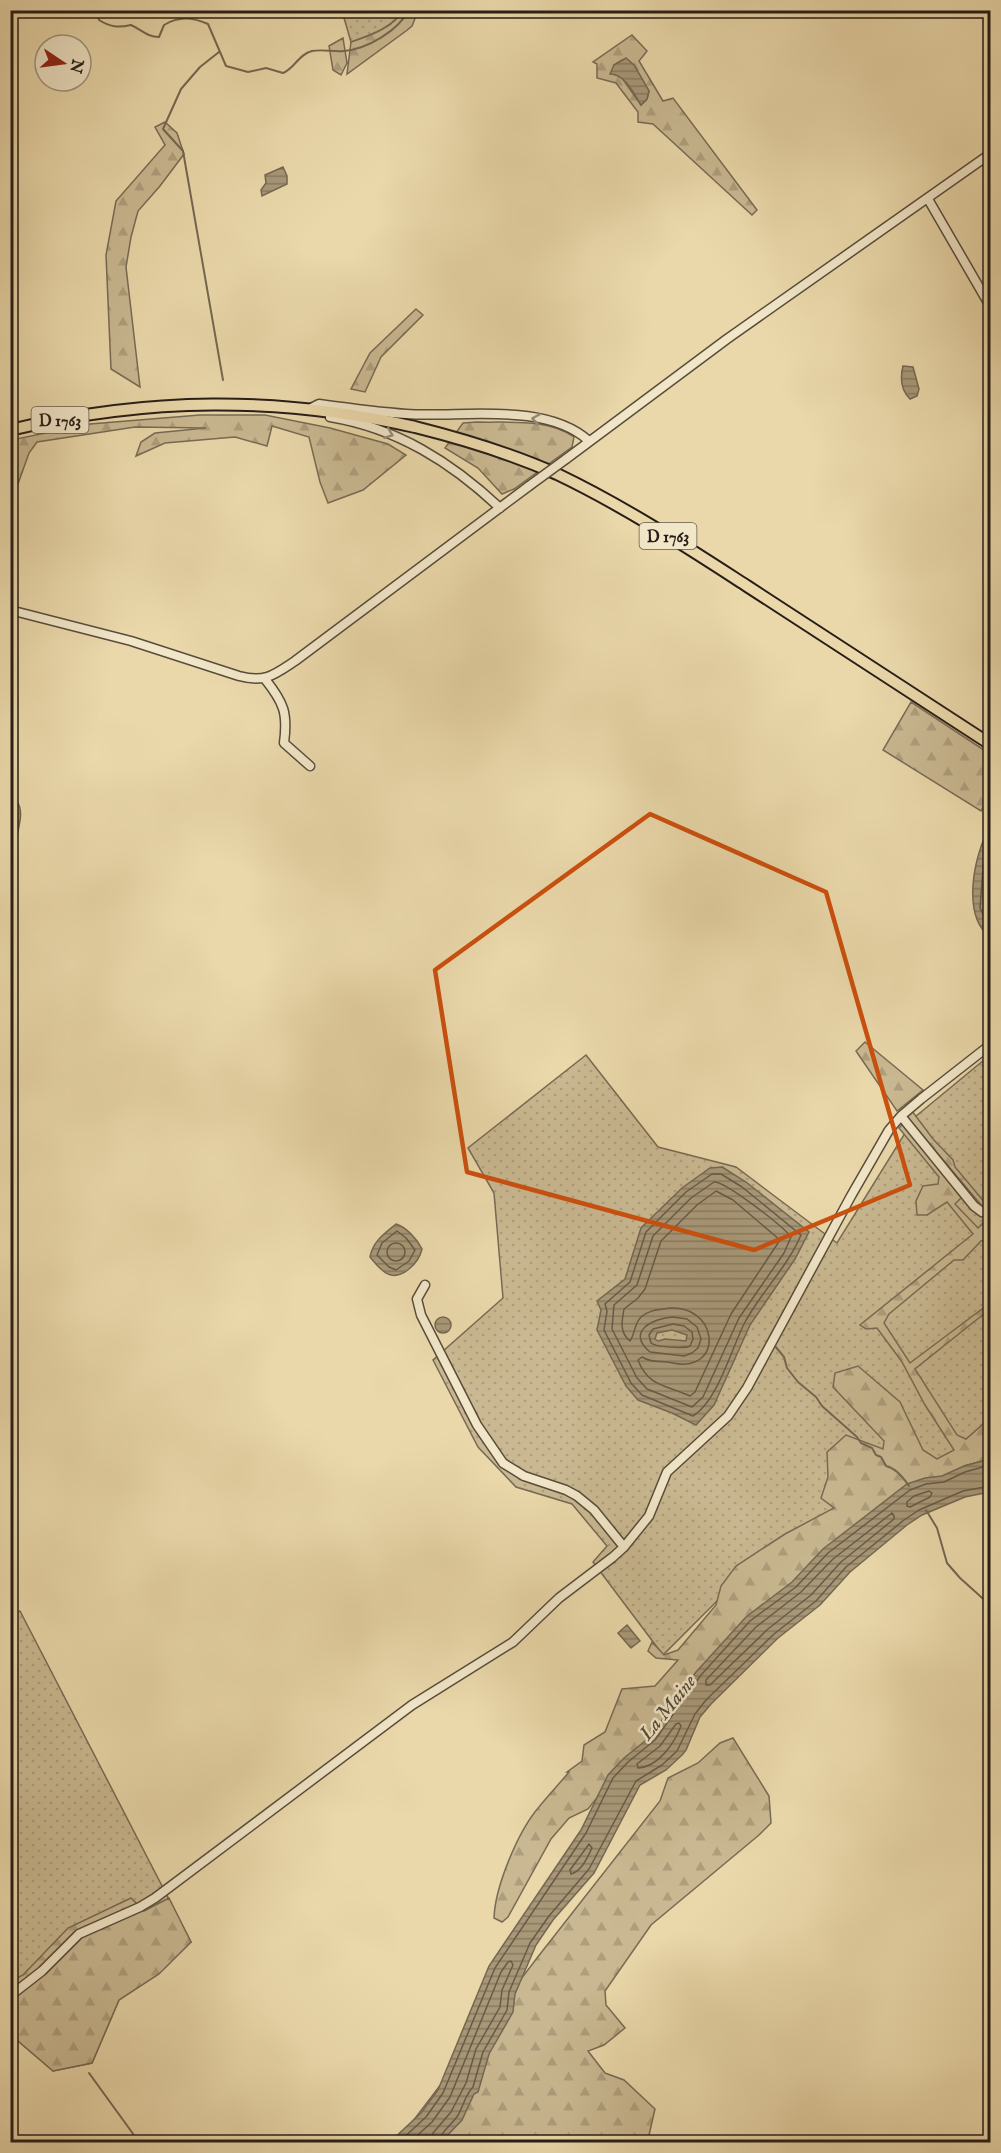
<svg xmlns="http://www.w3.org/2000/svg" width="1001" height="2153" viewBox="0 0 1001 2153" font-family="'IM FELL English',serif">
<style>
.grass{fill:url(#grass-dots);stroke:#786a54;stroke-width:1.5}
.forest{fill:url(#forest-firs);stroke:#786a54;stroke-width:1.5;fill-rule:evenodd}
.water{fill:url(#water-rules);stroke:#746751;stroke-width:1.5;fill-rule:evenodd}
.lines{fill:none;stroke-linecap:round;stroke-linejoin:round}
.shore{stroke:#685a47;stroke-width:1.5}
.stream{stroke:#746751;stroke-width:2}
.minor-casing{stroke:#584c3b;stroke-width:11}
.major-casing{stroke:#271d16;stroke-width:14}
.minor{stroke:#f1e6c8;stroke-width:8}
.major{stroke:#ead8aa;stroke-width:10}
.minor-bridge-casing{stroke:#584c3b;stroke-width:11;stroke-linecap:butt}
.minor-bridge{stroke:#f1e6c8;stroke-width:8}
.oneway{stroke:#968c78}
.marked{fill:none;stroke:#cb500e;stroke-width:4.5;stroke-linejoin:round}
.labels{text-anchor:middle;stroke-width:5;stroke-linejoin:round;paint-order:stroke}
.shield{fill:#f1e6c8;stroke:#64594b;stroke-width:1.5}
.shield-label{font-size:16px;font-weight:bold;fill:#271d16}
.water-label{font-size:20px;font-style:italic;fill:#544838;stroke:#f1e6c8}
</style>
<defs>
<pattern id="grass-dots" width="8" height="8" patternUnits="userSpaceOnUse" patternTransform="scale(1.5)"><rect width="8" height="8" fill="#c9b891"/><path d="M2 2h.1M6 6h.1" fill="none" stroke="#ad9e7c" stroke-width="1.8" stroke-linecap="round"/></pattern>
<pattern id="forest-firs" width="22" height="20" patternUnits="userSpaceOnUse" patternTransform="scale(1.5)"><rect width="22" height="20" fill="#c9b891"/><path d="M5 1l3.5 6h-7zM16 11l3.5 6h-7z" fill="#ad9e7c"/></pattern>
<pattern id="water-rules" width="6" height="5" patternUnits="userSpaceOnUse" patternTransform="scale(1.5)"><rect width="6" height="5" fill="#a89878"/><path d="M0 2.5h6" fill="none" stroke="#897b61"/></pattern>
</defs>
<rect width="100%" height="100%" fill="#ead8aa"/>
<filter id="stains"><feTurbulence type="fractalNoise" baseFrequency=".00333" numOctaves="4"/><feColorMatrix values="0 0 0 0 .2 0 0 0 0 .09 0 0 0 0 .02 0 0 0 .5 -.17"/></filter>
<radialGradient id="worn" r=".72"><stop offset=".6" stop-color="#630" stop-opacity="0"/><stop offset="1" stop-color="#630" stop-opacity=".3"/></radialGradient>
<path class="grass" d="M342 11H403C392 28 370 35 351 42Z
M586 1055 658 1147 736 1167 837 1243 915 1117 990 1055V1444L831 1517 717 1601 663 1655 593 1562 607 1546 572 1504 516 1487 478 1447 433 1360 503 1298 494 1193 468 1148Z
M20 1611 191 1942 119 2000 92 2063 53 2071 11 2035 10 1613Z"/>
<path class="forest" d="M403 11H418L412 26 406 31 347 74 351 42C370 36 392 28 403 11Z
M632 35 647 51 639 61 663 101 673 98 757 210 752 215 653 124 638 122V112L616 83 597 78V64L593 62ZM622 60 634 65 649 91 647 99 641 105 622 78 615 74 614 65Z
M343 38 347 63 341 75 333 70 329 46Z
M165 122 177 133 184 154 160 186 138 211 131 237 126 267 140 387 111 369 106 255 116 201 165 145 155 127Z
M416 309 423 315 381 357 365 392 351 389 370 353Z
M200 415H265L330 428 388 444 406 455 363 490 328 503 320 482 309 437 272 426 267 446 235 437 165 443 136 456 141 442 155 433 206 428 135 427 37 442 29 453 14 495 11 494V440L90 424Z
M477 422C509 423 547 418 574 437L572 447 514 489 502 494 478 468 445 448 463 423Z
M911 702 990 754V794L981 811 883 750Z
M865 1042 923 1090 897 1111 856 1051Z
M912 1111 933 1139 953 1160 955 1167 986 1204 990 1205V1208L982 1206 907 1117Z
M903 1124 962 1197 955 1204 978 1228 985 1221 990 1232 988 1240 981 1241 963 1260H954L889 1314 884 1323 910 1363 990 1303V1309L915 1369 957 1435 966 1439 990 1418V1434L984 1445 990 1446V1459L964 1466 665 1722 624 1764 588 1809 569 1818 551 1839 508 1917 502 1922 494 1918C495 1887 518 1831 539 1807 548 1796 559 1784 569 1772H567L582 1761 584 1745 605 1732 622 1689 655 1686 678 1660 656 1658 648 1651 652 1642 664 1655 678 1650 716 1605 721 1586 736 1566 785 1534 834 1508 821 1498 828 1477 827 1452 846 1435 883 1449 884 1441 833 1387 835 1373 858 1366 900 1402 923 1450 937 1459 954 1450 925 1405 902 1362 877 1328 866 1329 860 1325 973 1234 947 1202 927 1215H917L916 1201 923 1186 938 1184 939 1177 899 1128Z
M733 1738 769 1796 771 1823 759 1835 651 1925 605 1991 606 2005 625 2028 604 2045 588 2051 605 2073 624 2080 655 2109 649 2135 652 2142H397L537 1958 660 1801 668 1778 698 1763 720 1743Z
M131 1898 144 1911 169 1898 191 1942 159 1974 119 2000 92 2063 53 2071 11 2035V1981L23 1975 68 1928Z"/>
<path class="water" d="M626 58 634 65 649 91 647 99 641 105C634 94 625 74 610 74L614 65Z
M283 167 287 176V184L262 196 261 190 266 183 265 175Z
M903 366 913 367 919 389 917 396 910 399C901 390 900 378 903 366Z
M11 800 17 802C24 811 19 825 17 836L11 842Z
M990 827V937C961 915 974 854 990 827Z
M722 1167 746 1182 809 1232 795 1259 750 1325 714 1405 696 1425 672 1413 638 1400 626 1386 597 1330 601 1310 597 1301 625 1279 641 1228 682 1188 710 1168ZM672 1330 687 1335 686 1341 665 1339 658 1341 655 1339 657 1333Z
M396 1224C406 1227 417 1239 422 1249 420 1258 415 1264 409 1269 392 1283 382 1272 370 1257 373 1241 384 1234 396 1224Z
M435 1325a8 8 0 1 1 16 0a8 8 0 1 1-16 0Z
M990 1459V1492L965 1497 922 1515 907 1525 850 1572 820 1605 778 1638 711 1704 700 1717 686 1750 682 1755 666 1770 640 1785 594 1873 553 1920 536 1945 515 1994 513 2012 489 2054 478 2092 474 2094 462 2120 441 2142H390L421 2113 438 2090 489 1966 581 1830 608 1775 624 1758 650 1737 696 1672 746 1617 792 1582 823 1549 907 1484 925 1478 942 1476 964 1466Z
M627 1625 640 1641 631 1648 618 1633Z"/>
<g class="lines">
<path class="shore" d="M990 840 984 856 980 908 990 929
M712 1174H721L742 1187 801 1235C787 1268 760 1293 744 1324 731 1350 717 1402 693 1416L642 1395 631 1383 604 1330 607 1311 605 1304 630 1282 646 1232 686 1192Z
M714 1182C725 1181 784 1227 791 1237L784 1253 739 1318 703 1397 692 1407 647 1389 637 1378 612 1329 614 1305 637 1285 653 1236 691 1198Z
M716 1191 733 1200 780 1240 731 1314 695 1392 690 1396C667 1385 648 1387 638 1360L642 1357C653 1364 661 1360 673 1363 726 1374 719 1299 663 1309 655 1310 648 1311 641 1317 634 1324 635 1334 630 1341 619 1332 622 1321 624 1309L638 1298 645 1289 661 1241 697 1205Z
M397 1231 406 1238 415 1250 409 1261 396 1270 389 1267 377 1255 382 1243Z
M387 1252a9 9 0 1 1 18 0a9 9 0 1 1-18 0Z
M673 1317 687 1319 697 1327 701 1339 698 1348 692 1353 684 1356 650 1352C625 1331 654 1318 673 1317Z
M673 1324 684 1326 692 1332 693 1339 690 1346C684 1349 656 1347 651 1343L649 1335 653 1329Z
M929 1491 932 1493 930 1497 910 1507 907 1506V1502L914 1496Z
M892 1513 894 1516V1519L841 1562 811 1595 768 1629 710 1685H706V1680L756 1627 801 1592 833 1559Z
M676 1724 679 1723 681 1726C674 1744 658 1767 638 1768L637 1764 660 1746Z
M589 1844 592 1848C587 1858 582 1871 571 1874L570 1870Z
M399 2142 426 2117 443 2093 495 1968 586 1833 613 1778 628 1762 655 1740 701 1675 750 1621 796 1587 828 1553 910 1490 926 1484 944 1482 965 1472 990 1465
M410 2142 432 2122 450 2097 501 1972 508 1962 511 1961 513 1965 502 1990 500 2007 476 2049 466 2083 451 2112 433 2133 431 2142
M438 2142C440 2133 450 2126 456 2118 463 2109 464 2096 473 2087L483 2052 507 2010 509 1992 530 1943 549 1916 589 1869 636 1781 662 1765 677 1751 695 1714 706 1700 774 1634 816 1601 846 1567 904 1520 919 1510 963 1491 990 1486"/>
<path class="stream" d="M96 10 99 20C110 27 118 28 131 25 142 30 147 37 159 37L164 25C179 16 192 17 208 24L226 66 248 72 266 68 283 73C294 69 299 54 312 51 322 49 334 52 344 51 367 49 398 31 409 10
M219 52 200 67 181 89 163 129 183 151 223 380
M775 1346 784 1357 787 1368 798 1382 816 1397 822 1406 857 1437 861 1443 872 1448 876 1455 881 1457 886 1466C896 1468 903 1477 909 1486
M926 1510 937 1528 947 1563 960 1578 990 1605
M89 2073 139 2142"/>
<g class="minor-casing">
<path id="minor" d="M928 199 990 306
M311 408 319 404C348 408 377 412 406 414 461 418 545 401 589 441
M330 417C397 428 451 462 500 508
M566 459 727 339 990 154
M10 610 131 641 239 676C265 683 274 675 295 661L529 486
M265 679C284 703 288 713 284 743L310 766
M901 1116 974 1206 982 1212 990 1213
M425 1285 417 1299 421 1315 477 1425 503 1463 524 1476 566 1490 577 1496 594 1510 624 1547
M10 1996 42 1971 79 1934 140 1907 155 1898 412 1705 513 1642 559 1598 613 1557 624 1547 649 1516 667 1472 728 1416 747 1388 851 1196 889 1130 901 1116 921 1099 990 1045"/>
</g>
<g class="major-casing">
<path id="major" d="M10 430C147 397 278 396 415 427 463 439 512 454 557 474 624 506 685 546 747 586 828 639 909 691 990 744"/>
</g>
<use href="#minor" class="minor"/>
<use href="#major" class="major"/>
<g class="minor-bridge-casing">
<path id="minor-bridge" d="M529 486 566 459"/>
</g>
<use href="#minor-bridge" class="minor-bridge"/>
</g>
<defs><path id="oneway-chevron" d="M-2-3.5L2.5 0L-2 3.5" fill="none" stroke-width="1.6" stroke-linecap="round" stroke-linejoin="round" transform="scale(1.5)"/></defs>
<g class="oneway">
<use href="#oneway-chevron" transform="translate(536 419) rotate(-171)"/>
<use href="#oneway-chevron" transform="translate(389 434) rotate(22)"/>
</g>
<path class="marked" d="M650 814 826 892 910 1185 754 1250 467 1172 435 970Z"/>
<g class="labels">
<g class="shield">
<rect x="31.5" y="407" width="57" height="26" rx="4.5"/>
<rect x="639.5" y="523" width="57" height="26" rx="4.5"/>
</g>
<g class="shield-label">
<text x="60" y="426">D 1763</text>
<text x="668" y="542">D 1763</text>
</g>
<g class="water-label">
<text transform="translate(667 1707) rotate(-51)" y="7">La Maine</text>
</g>
</g>
<rect width="1001" height="2153" fill="none" stroke="#ead8aa" stroke-width="36"/>
<rect x="12" y="12" width="977" height="2129" fill="none" stroke="#271d16" stroke-width="3"/>
<rect x="18" y="18" width="965" height="2117" fill="none" stroke="#271d16" stroke-width="1.5"/>
<g transform="translate(63 63) rotate(103)"><circle r="28" fill="#f1e6c8" stroke="#a09681" stroke-width="1.5"/>
<path d="M0-4.5L10 22L0 15L-10 22Z" fill="#8f2418"/>
<text y="-9" font-size="16" font-weight="bold" text-anchor="middle" fill="#271d16">N</text>
</g>
<rect width="100%" height="100%" filter="url(#stains)"/>
<rect width="100%" height="100%" fill="url(#worn)"/>
</svg>
